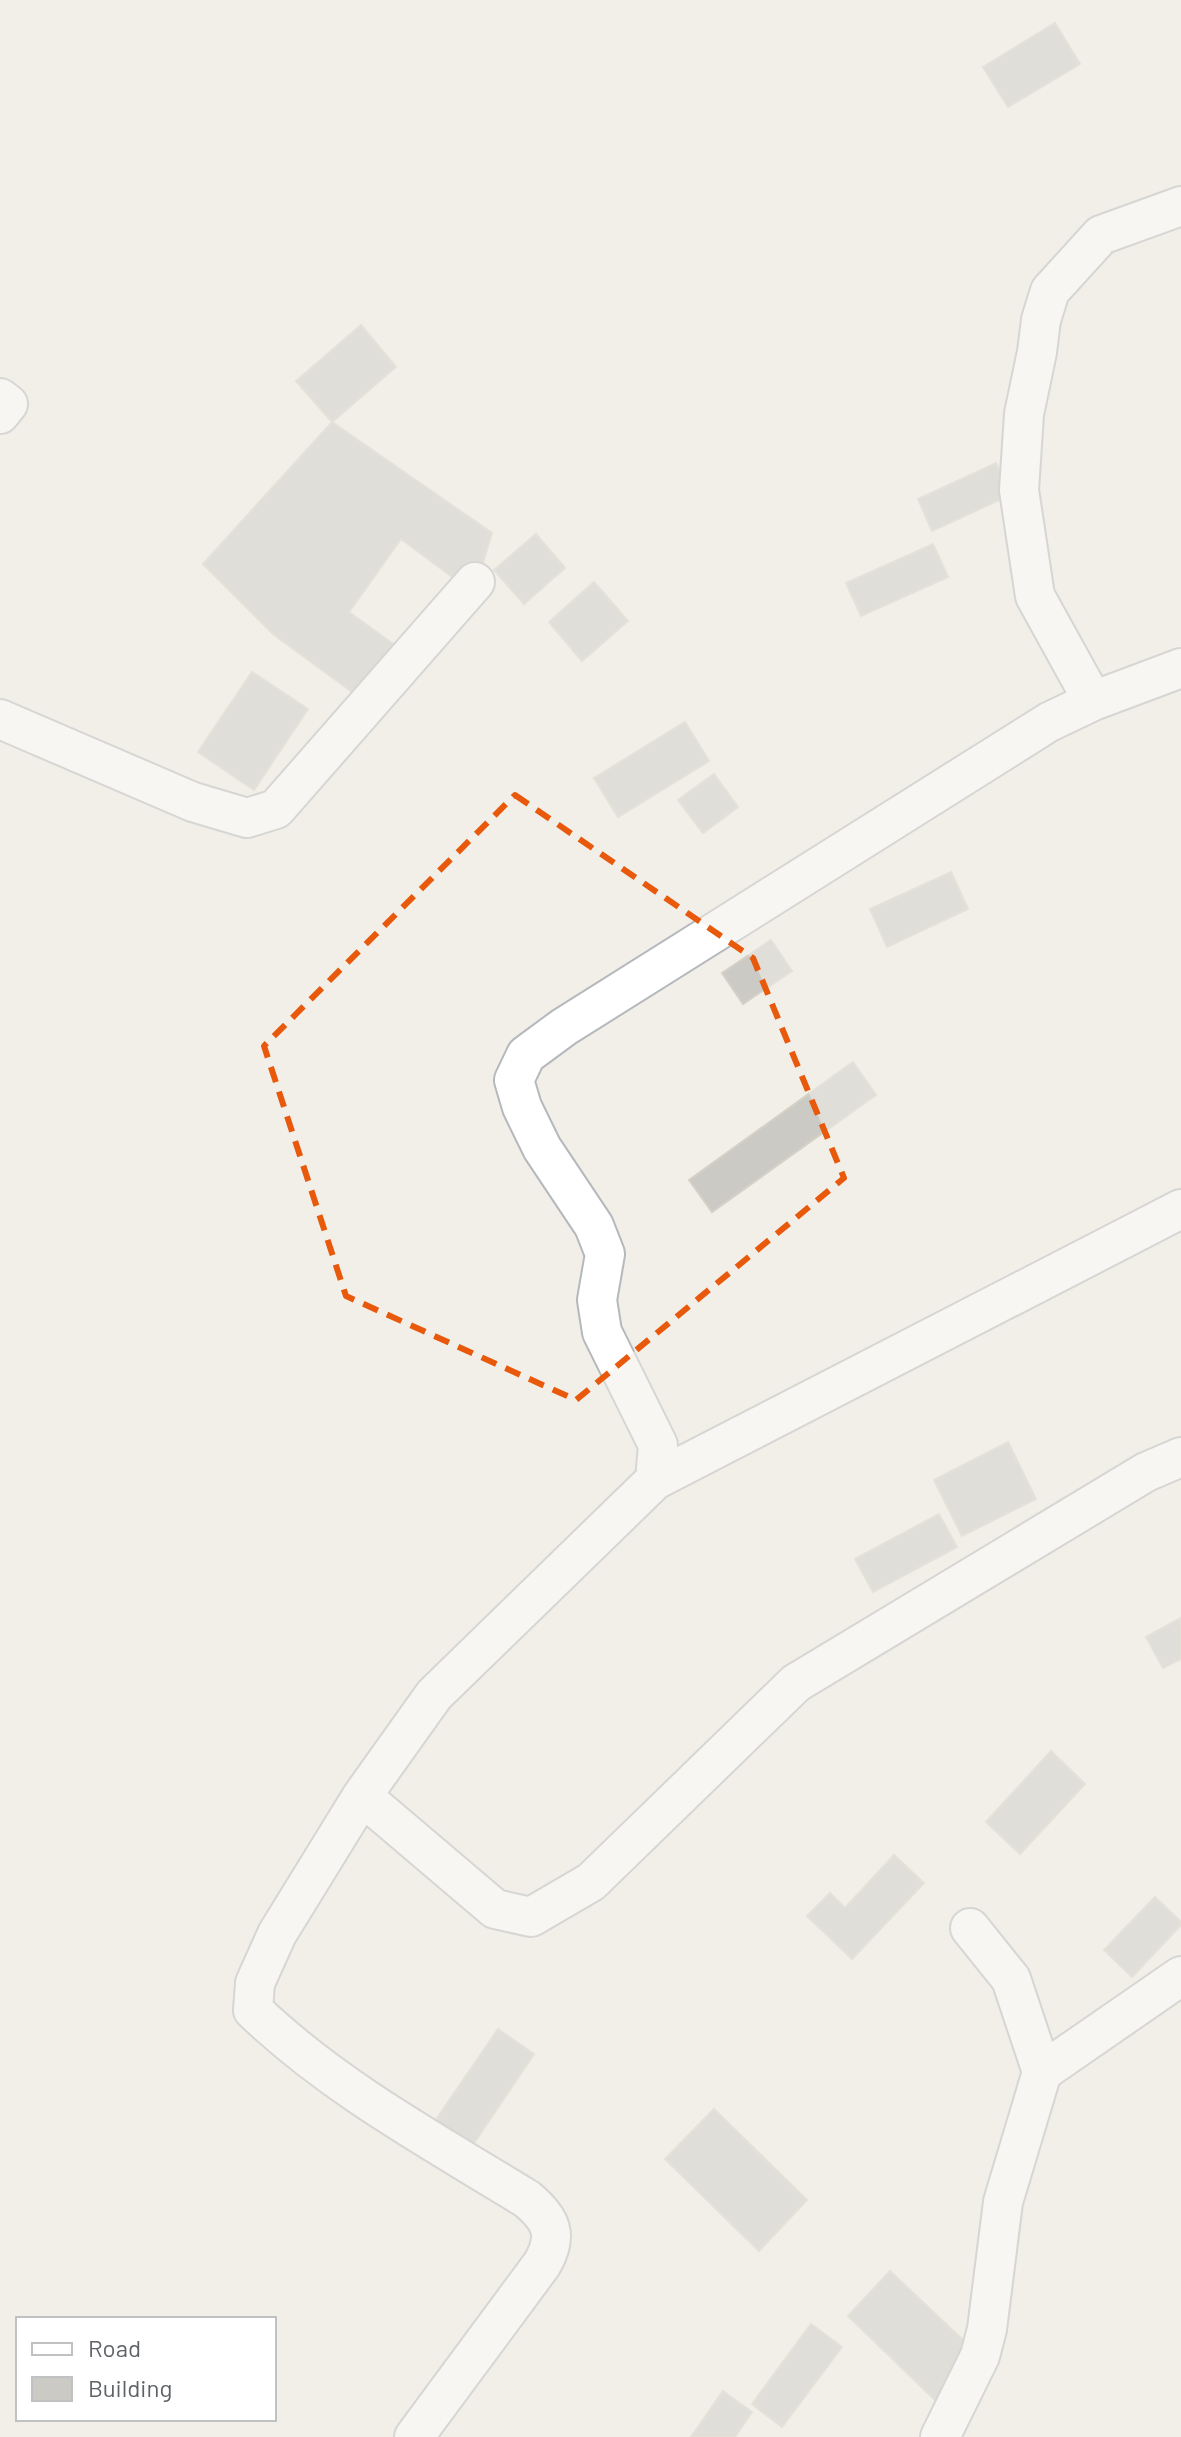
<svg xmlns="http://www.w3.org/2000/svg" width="1181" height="2437" viewBox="0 0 1181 2437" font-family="Barlow,sans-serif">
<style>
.building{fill:#cccac5;stroke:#d6d1c6;stroke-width:2}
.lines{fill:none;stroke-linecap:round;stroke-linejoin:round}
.street-casing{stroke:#b5b8bc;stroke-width:42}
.street{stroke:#fff;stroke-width:38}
.marked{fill:none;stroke:#e8590c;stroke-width:6;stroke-dasharray:16 10;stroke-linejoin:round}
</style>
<rect width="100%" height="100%" fill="#f1efe8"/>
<path class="building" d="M1055 23 1080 64 1008 107 983 67Z
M361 325 396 367 332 422 296 381Z
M332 422 492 533 474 593 401 539 349 612 396 646 359 697 273 634 203 564Z
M996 463 1010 495 932 531 918 499Z
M536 534 565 568 524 604 494 570Z
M933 544 948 577 861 616 846 583Z
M594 582 628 621 582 661 549 622Z
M252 672 308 709 254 790 198 752Z
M685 722 709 761 618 817 594 778Z
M714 774 738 807 703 833 678 800Z
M951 872 968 909 887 947 870 909Z
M771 940 792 971 743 1004 722 973Z
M853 1062 876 1095 712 1212 689 1180Z
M1008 1442 1036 1499 962 1536 934 1480Z
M939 1514 957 1547 873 1592 855 1559Z
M1181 1618V1659L1163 1668 1146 1637Z
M1051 1751 1085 1784 1020 1854 986 1822Z
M894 1855 924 1883 852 1959 807 1916 830 1893 845 1908Z
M1155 1897 1181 1922V1925L1132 1977 1104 1950Z
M498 2029 534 2054 470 2149 433 2124Z
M714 2109 807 2200 759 2251 665 2159Z
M890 2271 980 2356 937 2402 848 2316Z
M811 2324 842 2347 782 2427 752 2404Z
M723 2391 752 2412 735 2437H691Z"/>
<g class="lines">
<g class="street-casing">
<path id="street" d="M0 398 8 404 0 414
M1093 701 1035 596 1019 490 1024 414 1037 352 1041 320 1050 291 1101 235 1181 206
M0 719 193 802 247 818 276 809 475 582
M655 1480 1181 1209
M362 1796 495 1909 531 1917 591 1882 796 1683 1146 1472 1181 1457
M970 1928 1011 1979 1042 2072
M414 2437 542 2264C559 2235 551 2219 527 2199 433 2141 333 2087 253 2010L255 1983 277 1934 362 1796 434 1695 655 1480 658 1445 602 1332 597 1300 605 1254 594 1226 542 1148 522 1107 514 1080 526 1055 564 1027 1049 722 1093 701 1181 668
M940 2437 980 2356 987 2329 1003 2202 1042 2072 1181 1976"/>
</g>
<use href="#street" class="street"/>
</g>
<path d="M0 0H1181V2437H0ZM515 795 753 958 844 1178 576 1400 346 1296 264 1046Z" fill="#f1efe8" fill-opacity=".55" fill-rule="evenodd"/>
<path class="marked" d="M515 795 753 958 844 1178 576 1400 346 1296 264 1046Z"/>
<rect x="16" y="2317" width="260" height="104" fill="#ffffff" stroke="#bfc1c3" stroke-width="2"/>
<rect x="32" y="2343" width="40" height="12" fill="#ffffff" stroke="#bfc1c3" stroke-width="2"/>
<text x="88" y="2357" font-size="24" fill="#5f6368">Road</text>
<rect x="32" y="2377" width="40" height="24" fill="#cccac5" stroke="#bfc1c3" stroke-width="2"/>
<text x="88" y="2397" font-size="24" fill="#5f6368">Building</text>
</svg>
